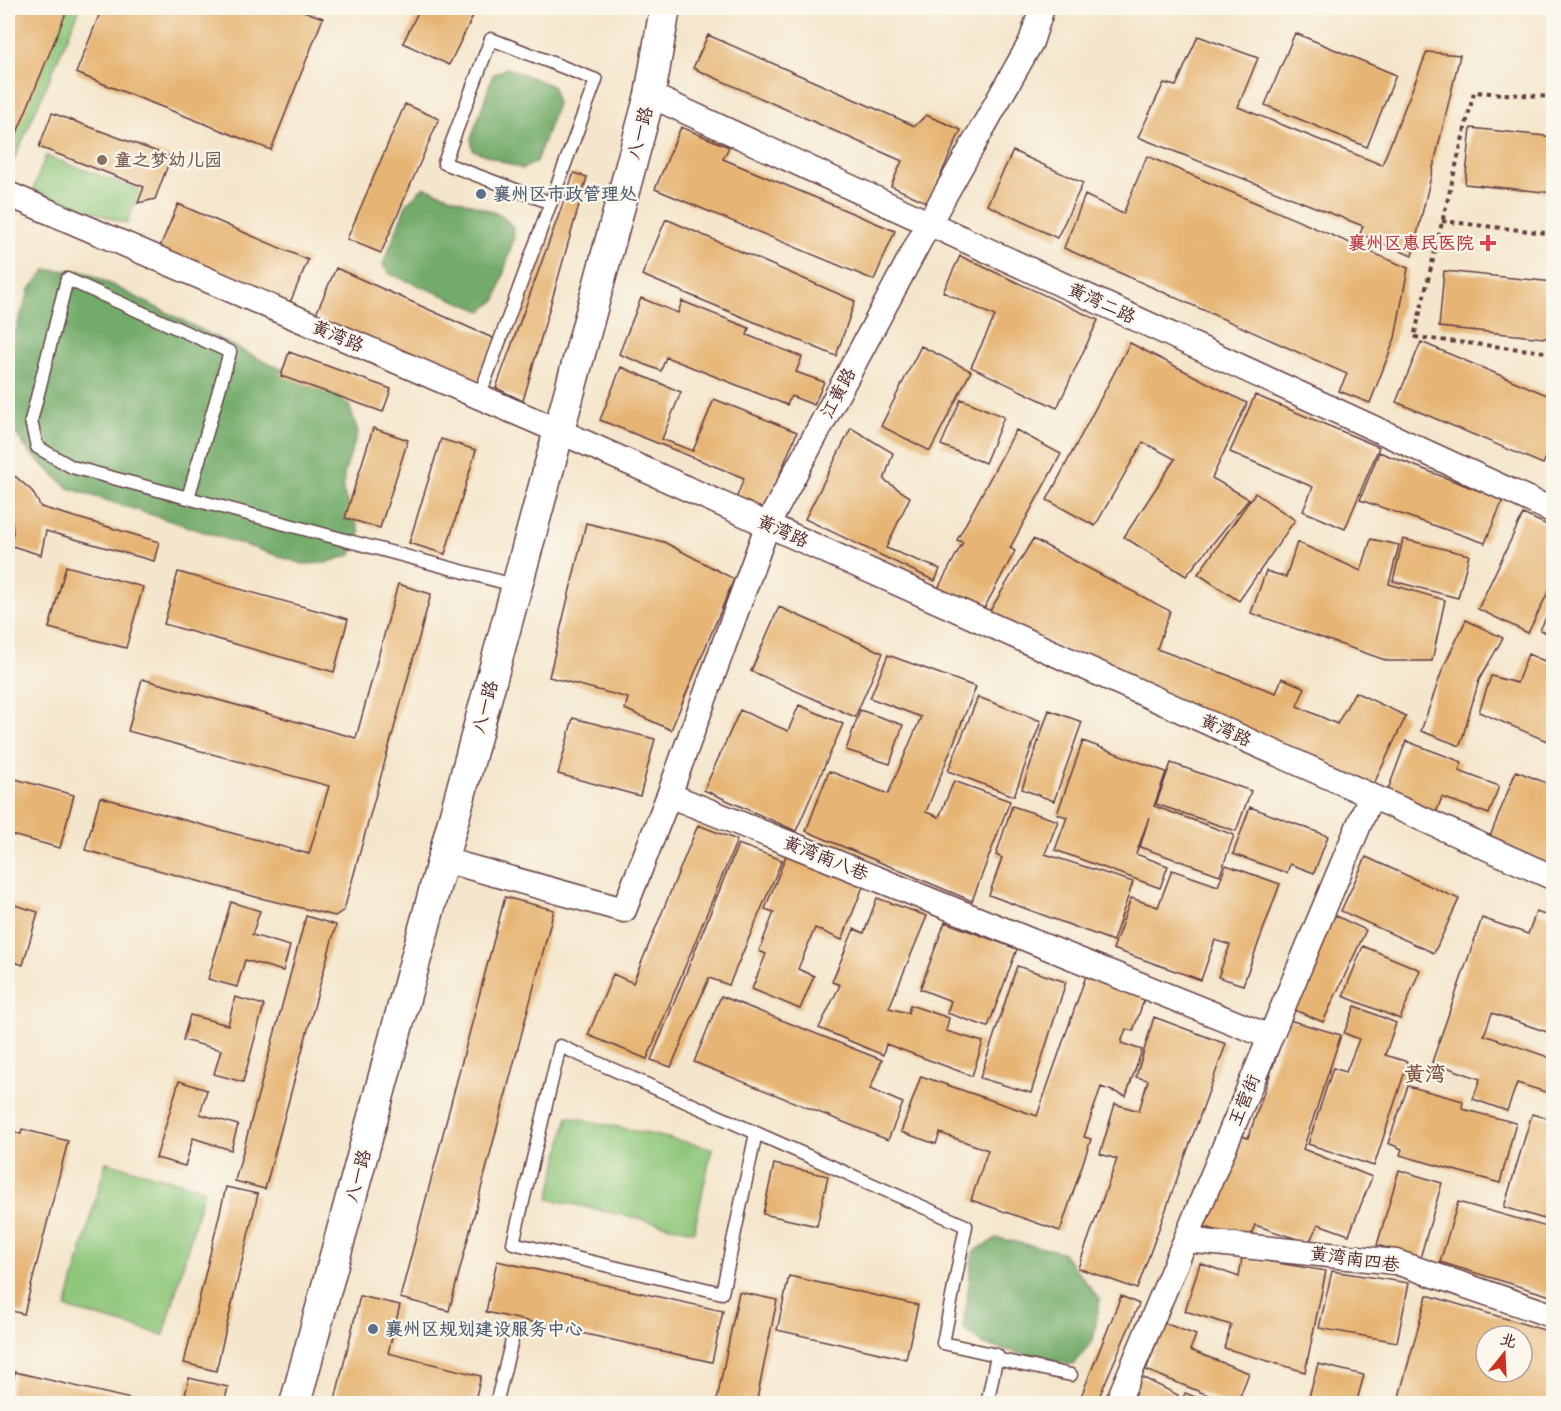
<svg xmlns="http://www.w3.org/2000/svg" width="1561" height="1411" viewBox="0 0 1561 1411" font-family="Mynerve,'LXGW WenKai TC',sans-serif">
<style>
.green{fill:#8fc77b;stroke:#6c7353;stroke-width:1.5}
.forest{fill:#73ac6b;stroke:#5e664b;stroke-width:1.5}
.building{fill:#e6b575;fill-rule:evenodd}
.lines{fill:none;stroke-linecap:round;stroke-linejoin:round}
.service-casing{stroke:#643d43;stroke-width:15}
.minor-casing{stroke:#643d43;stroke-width:27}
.tertiary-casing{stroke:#643d43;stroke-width:33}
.path{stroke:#643d43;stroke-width:4;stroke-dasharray:4.5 4.5;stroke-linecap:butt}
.service{stroke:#fff;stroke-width:12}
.minor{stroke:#fff;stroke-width:24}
.tertiary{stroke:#fff;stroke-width:30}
.education-dot{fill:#8d6e63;stroke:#fbf7ec;stroke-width:2}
.service-dot{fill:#5c6f8a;stroke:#fbf7ec;stroke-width:2}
.health-dot{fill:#e0444e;stroke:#fbf7ec;stroke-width:2}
.labels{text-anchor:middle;stroke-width:4.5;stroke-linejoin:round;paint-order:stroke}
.street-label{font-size:18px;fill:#4a1f2b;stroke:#fbf7ec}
.education-label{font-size:18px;font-weight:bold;fill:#785e54;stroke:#fbf7ec;text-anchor:start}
.service-label{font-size:18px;font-weight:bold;fill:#4e5e75;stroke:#fbf7ec;text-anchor:start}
.health-label{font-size:18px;font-weight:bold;fill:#be3a42;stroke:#fbf7ec;text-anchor:end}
.quarter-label{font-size:21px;font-weight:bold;fill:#815445;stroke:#fbf7ec}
</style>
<rect width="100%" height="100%" fill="#fbf7ec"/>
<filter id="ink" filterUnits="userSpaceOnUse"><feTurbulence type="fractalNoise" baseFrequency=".0167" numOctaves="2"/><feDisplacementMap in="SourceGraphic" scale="12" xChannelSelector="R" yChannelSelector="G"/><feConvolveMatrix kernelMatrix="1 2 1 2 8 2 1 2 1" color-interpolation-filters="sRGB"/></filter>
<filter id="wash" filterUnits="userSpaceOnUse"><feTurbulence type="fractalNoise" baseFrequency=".008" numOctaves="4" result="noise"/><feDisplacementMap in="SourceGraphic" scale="24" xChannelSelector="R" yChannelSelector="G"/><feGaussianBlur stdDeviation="1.35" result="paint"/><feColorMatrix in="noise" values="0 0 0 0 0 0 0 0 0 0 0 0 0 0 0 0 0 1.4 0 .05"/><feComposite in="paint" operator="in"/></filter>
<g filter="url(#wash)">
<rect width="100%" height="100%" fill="#f4e6cc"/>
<path class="green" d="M8 8H80L8 174Z
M46 156 140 190 127 224 33 190Z
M568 1116 712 1148 694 1231 549 1199Z
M106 1162 204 1189 164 1335 66 1308Z"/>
<path class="forest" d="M507 68 553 86 557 104 536 162 522 169 473 150 471 139 493 75Z
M424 187 501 215 512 226 514 237 496 300 482 311 390 274 383 265 407 203Z
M46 270 84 271 269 364 323 386 349 405 358 432 344 474 343 492 360 532 351 555 325 563 303 564 69 488 29 452 8 423V381L14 335 30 289Z
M997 1238 1062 1252 1100 1300 1093 1340 1073 1365 985 1345 963 1329 973 1252Z"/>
<g id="blocks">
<path class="building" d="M8 8H68L8 155Z
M102 8H295L323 18 271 150 76 73Z
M420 8H432L440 11 442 8H462L474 14 449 65 403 43Z
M1295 33 1396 75 1367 147 1265 105Z
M708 35 915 126 926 115 961 130 928 203 891 186 902 161 693 68Z
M1198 36 1258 58 1238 107 1382 165 1427 52 1460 55 1412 256 1360 234 1363 226 1138 137 1164 83 1176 86Z
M405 104 439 119 381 253 347 239Z
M52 113 171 157 155 199 138 203 144 187 39 147Z
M681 127 729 147 723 159 895 231 874 280 655 189Z
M1471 128 1554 137V193L1465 184Z
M1013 151 1083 183 1057 238 987 205Z
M1147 156 1408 268 1395 338 1370 403 1339 391 1347 374 1064 248 1085 195 1123 214Z
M574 173 587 177 523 401 496 388Z
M178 204 308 260 289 305 159 249Z
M666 219 855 301 836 356 642 275Z
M960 256 1098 320 1057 408 971 367 995 316 943 292Z
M336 268 497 340 475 388 315 316Z
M1444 271 1554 282V339L1439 327Z
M641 298 678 313 682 301 749 328 747 335 802 357 796 372 824 382 814 405 791 396 787 405 666 357 661 371 619 354Z
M1421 342 1554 398V439L1543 464 1396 402Z
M1130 343 1247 403 1212 478 1249 499 1186 576 1124 537 1175 459 1143 442 1095 526 1047 500Z
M921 346 971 371 930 451 881 426Z
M289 352 391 389 383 412 281 376Z
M621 367 681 392 662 439 693 451 714 399 797 432 765 510 736 499 744 478 600 420Z
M1255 395 1379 447 1345 529 1303 511 1313 487 1230 452Z
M961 399 1004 417 985 463 941 445Z
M373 428 408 440 380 528 345 518Z
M851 428 893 453 884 480 910 497 886 548 940 569 935 581 805 519Z
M1016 430 1061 454 1010 548 1015 551 980 616 936 592 963 542 957 540Z
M441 439 476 450 445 554 409 543Z
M1379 452 1503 500 1485 543 1360 500Z
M8 474 16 477 32 491 41 507 159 542 154 561 46 531 41 555 9 545 13 533 12 522 8 512Z
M1255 493 1295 520 1239 601 1198 574Z
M1523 514 1554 528V580L1528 633 1478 609Z
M586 523 664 542 734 579 671 730 625 709 628 698 549 677Z
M1033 539 1170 611 1157 649 1276 693 1282 678 1305 688 1297 706 1337 724 1355 692 1406 716 1371 790 988 614Z
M1371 539 1399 545 1389 584 1445 600 1432 661H1388L1251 613 1266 571 1286 577 1297 542 1361 571Z
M1403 539 1469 555 1458 598 1393 581Z
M66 566 143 587 126 648 49 628Z
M178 572 348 619 334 672 164 624Z
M398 584 431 594 344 910 335 916 256 897 85 850 100 797 309 854 329 786 128 731 142 679 356 738Z
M1554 601V636L1540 630Z
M779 607 883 653 855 717 751 671Z
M1466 620 1503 638 1479 680 1460 746 1421 731 1443 668Z
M1528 654 1554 665V744L1479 712 1491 676 1517 683Z
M888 655 976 687 926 812 939 817 954 781 1010 801 972 901 806 831 829 771 888 794 921 717 870 698Z
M978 697 1041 721 1014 796 948 771Z
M799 705 843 724 796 831 704 790 740 710 788 731Z
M860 710 903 725 890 764 846 750Z
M1049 710 1082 722 1054 801 1022 789Z
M573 718 655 739 640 796 558 774Z
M1083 741 1166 772 1154 806 1234 835 1220 875 1140 847 1149 817 1136 854 1168 866 1160 888 1055 850 1067 817 1057 814Z
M1406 741 1462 762 1459 771 1499 786 1489 814 1442 797 1435 816 1385 798Z
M1171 763 1251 791 1236 831 1156 804Z
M1516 771 1554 786V867L1489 839Z
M8 777 74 795 60 848 8 834Z
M1012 806 1058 821 1045 854 1133 882 1113 941 989 895 1002 858 996 855Z
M1250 807 1328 836 1314 873 1290 864 1287 873 1233 854Z
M698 825 737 840 647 1059 588 1035 613 974 633 983Z
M738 844 782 860 729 985 709 978 671 1067 651 1060Z
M789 848 866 879 842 940 815 928 798 969 814 976 800 1009 752 989 766 954 759 951 774 912 765 909Z
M1366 857 1459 899 1434 953 1341 911Z
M1226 865 1280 884 1243 985 1218 977 1230 945 1215 940 1201 980 1113 949 1131 898 1158 907 1172 870 1218 886Z
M505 897 554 910 449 1311 400 1298Z
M877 898 927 916 889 1008 908 1013 910 1005 949 1018 946 1031 983 1042 972 1076 886 1044 883 1055 819 1028 840 985 832 982 854 929 864 933Z
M231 902 260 911 252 935 290 946 283 971 245 960 237 987 208 979Z
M8 903 38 912 23 965 8 960Z
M1536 912 1554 918V1012L1547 1032 1492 1013 1484 1035 1554 1059V1080L1549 1093 1517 1083 1507 1111 1473 1099 1480 1079 1432 1062 1482 918 1528 934Z
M1330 913 1366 930 1323 1022 1290 1008Z
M306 916 336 925 265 1189 235 1181Z
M945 922 1017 949 988 1027 947 1013 951 1001 920 989Z
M1363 946 1420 970 1400 1019 1343 996Z
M1017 966 1066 982 1031 1093 980 1078Z
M1086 976 1145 997 1133 1031 1126 1029 1121 1043 1142 1050 1126 1096 1101 1087 1084 1137 1091 1139 1060 1231 971 1200 988 1150 940 1133 936 1144 901 1132 921 1076 1037 1116Z
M721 996 882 1060 870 1089 903 1103 888 1140 694 1062Z
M235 997 264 1005 243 1082 214 1074 221 1050 183 1040 190 1015 228 1025Z
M1355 1006 1396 1023 1385 1055 1408 1062 1374 1166 1308 1144 1333 1068 1346 1072 1359 1039 1344 1033Z
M1154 1017 1226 1044 1137 1289 1078 1268 1117 1159 1100 1154 1115 1104 1139 1111 1148 1080 1136 1077Z
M1289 1020 1341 1035 1303 1149 1372 1177 1349 1235 1318 1224 1309 1243 1255 1225 1249 1240 1202 1226 1242 1136 1248 1138Z
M179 1081 207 1090 200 1114 238 1125 231 1150 193 1138 185 1166 156 1158Z
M1408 1086 1463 1101 1462 1109 1516 1123 1500 1183 1400 1155 1402 1149 1388 1143Z
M1532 1114 1554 1120V1222L1504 1207Z
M22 1129 68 1141 24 1314 8 1310V1130L21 1134Z
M774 1164 828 1176 817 1226 763 1214Z
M1399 1170 1442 1183 1420 1258 1377 1245Z
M226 1187 258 1194 216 1371 184 1363Z
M1458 1202 1554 1229V1297L1440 1262Z
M1242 1257 1326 1271 1305 1372 1224 1348 1231 1325 1185 1311 1200 1263 1239 1277Z
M497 1261 723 1311 712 1362 486 1312Z
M1332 1271 1409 1283 1397 1342 1319 1328Z
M789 1276 918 1305 906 1359 777 1330Z
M739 1292 777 1300 756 1404H716Z
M1427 1295 1554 1333V1404H1397ZM1486 1336H1522V1372H1486Z
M360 1296 400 1305 388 1353 481 1376 474 1404H334Z
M1121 1296 1139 1304 1096 1404H1078Z
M1164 1323 1196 1335 1190 1350 1249 1373 1237 1404H1230L1146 1370Z
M1318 1364 1364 1375 1356 1404H1307Z
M15 1372 148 1403V1404H8Z
M1138 1375 1178 1395 1174 1404H1126Z
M189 1378 228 1387 224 1404H183Z
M1185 1393 1211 1403V1404H1181Z"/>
</g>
</g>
<g filter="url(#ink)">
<use href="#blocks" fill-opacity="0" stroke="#643d43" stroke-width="1.5"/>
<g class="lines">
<g class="service-casing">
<path id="service" d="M479 397 596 80 491 39 444 163 551 203
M188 498 230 352 67 279 31 421 37 447 72 467 517 586
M756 1133 722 1293 513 1243 560 1046 966 1226 943 1343 997 1355 987 1404
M996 1359 1071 1375
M496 1404 513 1336"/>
</g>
<g class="minor-casing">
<path id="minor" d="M650 95 1554 511
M8 194 559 431 1554 878
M669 795 768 524 929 223 1031 42 1042 8
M444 860 624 910 669 795 1270 1037
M1186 1240 1396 1262 1554 1316
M1117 1404 1371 796"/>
</g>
<g class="tertiary-casing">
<path id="tertiary" d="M295 1404 650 95 665 8"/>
</g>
<path class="path" d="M1554 97 1474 92 1414 337 1554 353
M1442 221 1554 234"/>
<use href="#service" class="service"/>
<use href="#minor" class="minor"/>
<use href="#tertiary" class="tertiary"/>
</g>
</g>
<circle class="education-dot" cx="102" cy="160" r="6"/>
<g class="service-dot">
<circle cx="481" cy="194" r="6"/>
<circle cx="373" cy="1329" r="6"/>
</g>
<path class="health-dot" d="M1485 234h6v6h6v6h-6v6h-6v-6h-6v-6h6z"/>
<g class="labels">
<g class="street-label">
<text transform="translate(640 133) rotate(-75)" y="6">八一路</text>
<text transform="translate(1102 303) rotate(25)" y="6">黄湾二路</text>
<text transform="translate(338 336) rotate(23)" y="6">黄湾路</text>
<text transform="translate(838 393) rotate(-62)" y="6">江黄路</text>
<text transform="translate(783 531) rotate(24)" y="6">黄湾路</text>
<text transform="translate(485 707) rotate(-75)" y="6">八一路</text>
<text transform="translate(1226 730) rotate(24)" y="6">黄湾路</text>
<text transform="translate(826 858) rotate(22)" y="6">黄湾南八巷</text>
<text transform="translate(1244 1100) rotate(-67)" y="6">王营街</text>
<text transform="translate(358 1176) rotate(-75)" y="6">八一路</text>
<text transform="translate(1355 1259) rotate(8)" y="6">黄湾南四巷</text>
</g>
<g class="education-label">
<text x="114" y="166">童之梦幼儿园</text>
</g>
<g class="service-label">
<text x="493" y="200">襄州区市政管理处</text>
<text x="385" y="1335">襄州区规划建设服务中心</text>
</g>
<g class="health-label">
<text x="1474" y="249">襄州区惠民医院</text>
</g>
<g class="quarter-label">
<text x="1425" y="1081">黄湾</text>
</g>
</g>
<rect width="1561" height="1411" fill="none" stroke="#fbf7ec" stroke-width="30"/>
<g transform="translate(1504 1354) rotate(18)"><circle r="28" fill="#fbf7ec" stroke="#b4a19f" stroke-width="1.5"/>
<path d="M0-4.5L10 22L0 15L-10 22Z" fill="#c8321e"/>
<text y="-9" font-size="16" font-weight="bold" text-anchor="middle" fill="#4a1f2b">北</text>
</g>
</svg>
